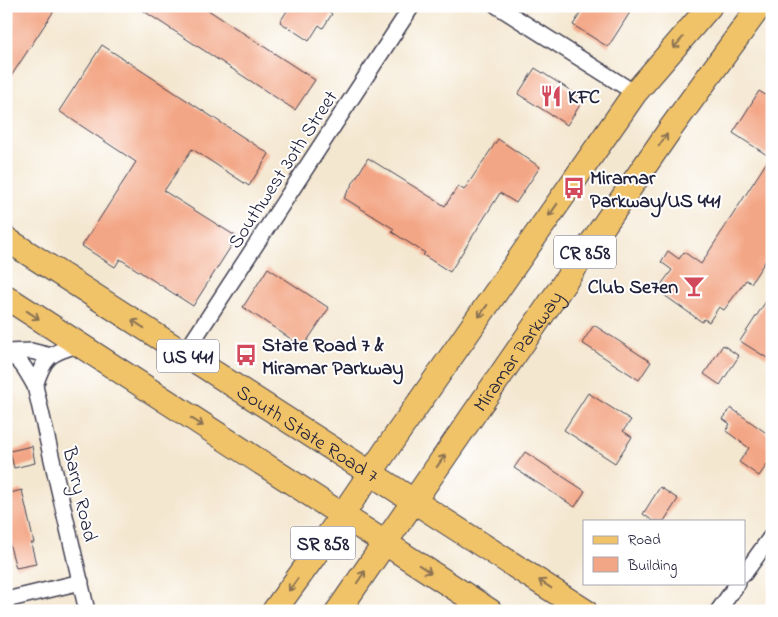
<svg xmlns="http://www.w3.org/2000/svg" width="778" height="617" viewBox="0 0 778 617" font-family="'Indie Flower',sans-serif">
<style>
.building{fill:#f3a685}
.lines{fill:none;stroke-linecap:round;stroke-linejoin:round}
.street-casing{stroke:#424051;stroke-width:18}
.primary-casing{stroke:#424051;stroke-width:26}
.street{stroke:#fff;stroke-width:15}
.primary{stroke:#f1c369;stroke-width:24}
.oneway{stroke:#8a7252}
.labels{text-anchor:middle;stroke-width:4;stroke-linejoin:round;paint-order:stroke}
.shield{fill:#fff;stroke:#646476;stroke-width:1}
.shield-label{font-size:19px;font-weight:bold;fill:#22223b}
.poi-label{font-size:20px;font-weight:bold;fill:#22223b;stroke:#fff;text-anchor:start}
.street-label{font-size:20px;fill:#22223b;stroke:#fff}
</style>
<rect width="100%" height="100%" fill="#fff"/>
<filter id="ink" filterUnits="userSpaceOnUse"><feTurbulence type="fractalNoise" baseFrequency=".02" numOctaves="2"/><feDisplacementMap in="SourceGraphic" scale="10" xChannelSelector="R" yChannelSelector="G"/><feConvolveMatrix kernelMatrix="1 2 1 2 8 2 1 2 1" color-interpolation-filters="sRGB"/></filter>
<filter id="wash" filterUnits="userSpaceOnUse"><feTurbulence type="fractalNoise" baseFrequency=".0096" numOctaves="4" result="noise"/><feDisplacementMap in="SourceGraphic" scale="20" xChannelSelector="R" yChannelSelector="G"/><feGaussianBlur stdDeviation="1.12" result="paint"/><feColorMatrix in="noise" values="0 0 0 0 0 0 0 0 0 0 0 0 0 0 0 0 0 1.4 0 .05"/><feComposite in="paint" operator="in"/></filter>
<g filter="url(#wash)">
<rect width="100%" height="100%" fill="#f4e7d0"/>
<g id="blocks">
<path class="building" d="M6 6H57L6 84Z
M136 6H202L315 80 295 110Z
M290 6H332L328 11 332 14 323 28 319 25 309 41 280 22Z
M585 6H634L608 47 573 25Z
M102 45 269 154 249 186 192 149 164 191 237 237 193 306 120 259 115 267 82 246 136 162 59 111Z
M535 68 584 99 567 125 518 94Z
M759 91 772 99V251L751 283 746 280 724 310 719 307 709 322 704 319 702 322 657 290 672 270 661 262 668 251 679 259 684 252 701 264 770 157 733 133Z
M498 139 540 167 516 203 500 193 450 272 423 255 425 253 392 232 394 229 344 198 368 158 445 206 458 186 464 190Z
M268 268 329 308 303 347 243 307Z
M772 292V361L740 341Z
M594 325 651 362 639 380 582 343Z
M723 345 739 356 720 385 704 374Z
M588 393 631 420 623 431 632 437 615 463 564 430Z
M731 408 772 437V458L759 476 739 462 749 448 726 431 730 424 723 419Z
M32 446 35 463 14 468 10 451Z
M525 452 585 491 575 507 514 468Z
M660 487 678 499 664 521H653L643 514Z
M22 490 34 543H31L36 564 16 568 6 532V494Z"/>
</g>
</g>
<g filter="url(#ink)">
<use href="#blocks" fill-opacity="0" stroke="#424051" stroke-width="1"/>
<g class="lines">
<g class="street-casing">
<path id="street" d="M497 6 635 93
M6 352C23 361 26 371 35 386L87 611
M6 352 31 351 51 356
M185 353 412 6
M35 386C44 357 49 353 78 345
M744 574 772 535
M6 600 81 582
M718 611 738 583"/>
</g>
<g class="primary-casing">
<g id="primary">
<path id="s1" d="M6 239 585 611"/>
<path d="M6 297 490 611"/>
<path d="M274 611 319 549 395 437 635 93 710 6"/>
<path id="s2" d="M338 611 671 128 760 6"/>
</g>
</g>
<use href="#street" class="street"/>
<use href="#primary" class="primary"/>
</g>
<defs><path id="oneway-shaft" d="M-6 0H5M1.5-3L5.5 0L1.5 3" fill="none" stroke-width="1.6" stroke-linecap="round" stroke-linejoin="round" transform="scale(1.25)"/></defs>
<g class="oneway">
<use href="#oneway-shaft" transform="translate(678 43) rotate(131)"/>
<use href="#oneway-shaft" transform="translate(663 140) rotate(-55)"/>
<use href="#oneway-shaft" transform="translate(553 210) rotate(125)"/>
<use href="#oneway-shaft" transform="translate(483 311) rotate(125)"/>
<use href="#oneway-shaft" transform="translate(33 315) rotate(33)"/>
<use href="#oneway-shaft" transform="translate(138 324) rotate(-147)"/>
<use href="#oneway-shaft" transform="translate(197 422) rotate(33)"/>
<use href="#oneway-shaft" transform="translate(441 461) rotate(-55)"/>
<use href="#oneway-shaft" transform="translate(425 569) rotate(33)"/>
<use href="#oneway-shaft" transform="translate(361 577) rotate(-56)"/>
<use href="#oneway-shaft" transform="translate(545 584) rotate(-147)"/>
<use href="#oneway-shaft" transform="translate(293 585) rotate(126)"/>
</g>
</g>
<defs>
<g id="restaurant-bare" transform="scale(1.725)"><path d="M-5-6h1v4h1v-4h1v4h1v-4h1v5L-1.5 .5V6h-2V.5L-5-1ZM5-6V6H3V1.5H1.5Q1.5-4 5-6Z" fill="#d1495b" stroke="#fff" stroke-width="2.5" paint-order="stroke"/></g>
<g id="bus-bare" transform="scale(1.725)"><path d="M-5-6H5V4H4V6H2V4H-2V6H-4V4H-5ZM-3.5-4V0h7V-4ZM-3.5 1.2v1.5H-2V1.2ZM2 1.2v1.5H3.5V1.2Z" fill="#d1495b" stroke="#fff" stroke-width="2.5" paint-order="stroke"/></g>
<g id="bar-bare" transform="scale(1.725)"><path d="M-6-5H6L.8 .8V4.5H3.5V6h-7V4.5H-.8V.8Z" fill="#d1495b" stroke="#fff" stroke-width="2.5" paint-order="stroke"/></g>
</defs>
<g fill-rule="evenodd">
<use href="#restaurant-bare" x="551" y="96"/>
<use href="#bus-bare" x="574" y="188"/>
<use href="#bar-bare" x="694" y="286"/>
<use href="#bus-bare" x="246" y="355"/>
</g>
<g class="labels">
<g class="shield">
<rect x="554" y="235.5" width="62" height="33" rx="4"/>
<rect x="157" y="339.5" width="62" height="33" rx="4"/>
<rect x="290.5" y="526.5" width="65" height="33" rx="4"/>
</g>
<g class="shield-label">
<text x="585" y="259">CR 858</text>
<text x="188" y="363">US 441</text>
<text x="323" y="550">SR 858</text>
</g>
<g class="poi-label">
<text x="568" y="103">KFC</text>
<text x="590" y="184">Miramar<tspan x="590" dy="23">Parkway/US 441</tspan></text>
<text x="678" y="293" text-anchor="end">Club Se7en</text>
<text x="262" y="351">State Road 7 &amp;<tspan x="262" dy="23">Miramar Parkway</tspan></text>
</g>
<g class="street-label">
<text transform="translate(282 169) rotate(-57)" y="7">Southwest 30th Street</text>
<text dy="7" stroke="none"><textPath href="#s2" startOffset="316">Miramar Parkway</textPath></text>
<text dy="7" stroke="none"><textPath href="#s1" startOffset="359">South State Road 7</textPath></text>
<text transform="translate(81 494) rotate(77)" y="7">Barry Road</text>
</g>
</g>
<rect width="778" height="617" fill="none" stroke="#fff" stroke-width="25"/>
<rect x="583" y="520" width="162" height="65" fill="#ffffff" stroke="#a7a7b1"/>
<rect x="593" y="536" width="25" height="8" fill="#f1c369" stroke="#a7a7b1"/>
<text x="628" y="544" font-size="15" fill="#22223b">Road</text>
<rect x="593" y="557" width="25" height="15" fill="#f3a685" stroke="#a7a7b1"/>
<text x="628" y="570" font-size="15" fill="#22223b">Building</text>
</svg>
